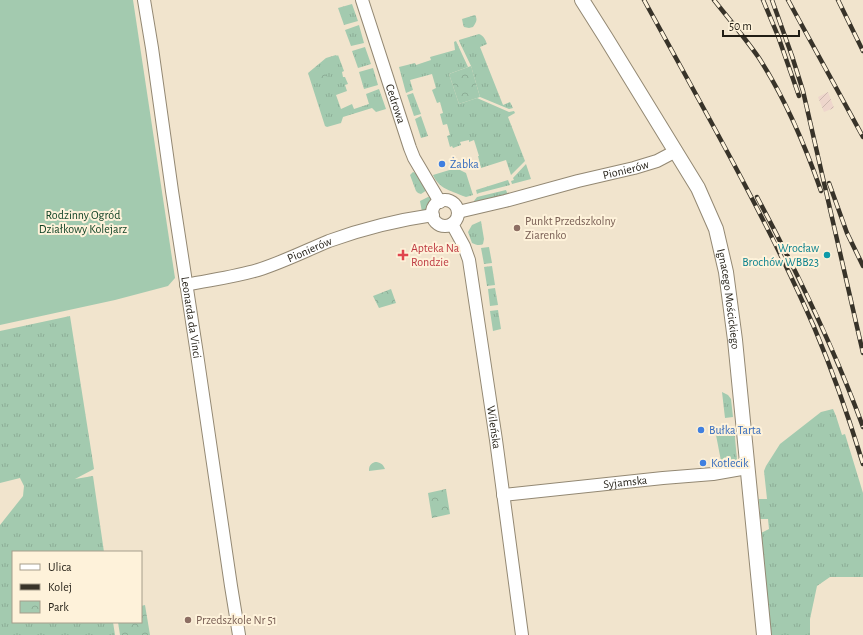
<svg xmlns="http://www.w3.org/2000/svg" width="863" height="635" viewBox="0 0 863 635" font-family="'Alegreya Sans',sans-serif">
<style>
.industrial{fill:url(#industrial-furrows)}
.grass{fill:url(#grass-tufts)}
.park{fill:url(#park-crowns)}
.garden{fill:#a3caaf}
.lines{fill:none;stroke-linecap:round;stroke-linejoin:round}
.minor-casing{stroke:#938873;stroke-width:14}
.tertiary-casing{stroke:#938873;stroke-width:16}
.minor{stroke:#fff;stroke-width:12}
.tertiary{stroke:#fff;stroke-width:14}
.rail-casing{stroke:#383329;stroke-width:4.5}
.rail{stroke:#fef2da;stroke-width:3;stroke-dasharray:9;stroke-linecap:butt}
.shop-dot{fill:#3f7fe0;stroke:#fef2da;stroke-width:1.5}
.education-dot{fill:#8d6e63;stroke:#fef2da;stroke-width:1.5}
.health-dot{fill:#e0444e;stroke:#fef2da;stroke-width:1.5}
.culture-dot{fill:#0f9aa8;stroke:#fef2da;stroke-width:1.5}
.labels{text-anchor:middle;stroke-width:4;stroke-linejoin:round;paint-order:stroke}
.street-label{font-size:12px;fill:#211d14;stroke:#fef2da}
.shop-label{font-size:12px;fill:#366cbe;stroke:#fef2da;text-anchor:start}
.park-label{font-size:12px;fill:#114326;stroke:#fef2da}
.education-label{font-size:12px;fill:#785e54;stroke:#fef2da;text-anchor:start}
.health-label{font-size:12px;fill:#be3a42;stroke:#fef2da;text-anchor:start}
.culture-label{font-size:12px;fill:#0d838f;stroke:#fef2da;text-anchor:end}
</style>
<defs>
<pattern id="industrial-furrows" width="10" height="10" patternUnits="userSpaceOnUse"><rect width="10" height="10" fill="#eed6cc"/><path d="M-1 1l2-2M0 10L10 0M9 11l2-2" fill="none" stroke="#ccb7ae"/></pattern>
<pattern id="grass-tufts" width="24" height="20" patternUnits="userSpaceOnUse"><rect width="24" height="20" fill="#a3caaf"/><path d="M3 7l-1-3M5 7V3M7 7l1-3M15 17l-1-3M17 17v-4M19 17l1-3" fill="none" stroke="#8cad96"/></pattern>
<pattern id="park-crowns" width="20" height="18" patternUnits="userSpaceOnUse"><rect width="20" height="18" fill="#a3caaf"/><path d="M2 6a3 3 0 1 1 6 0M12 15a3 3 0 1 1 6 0" fill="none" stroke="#8cad96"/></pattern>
</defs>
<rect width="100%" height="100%" fill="#f1e4cd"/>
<path class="industrial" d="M828 92 834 108 824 112 818 97Z"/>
<path class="grass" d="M352 4 358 21 344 25 338 8Z
M475 15C478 20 476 22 473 27L469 28 464 27 463 24 462 19Z
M359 25 364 43 351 46 345 30Z
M479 34C484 36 485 39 487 44L480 47 503 105 510 102 513 108 509 109 480 97 471 66 459 41V40Z
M456 41 468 67 449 74 459 104 477 98 509 112 514 111 515 113 508 117 525 161 511 175 506 160 481 168 478 156H479L474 140 469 142V140L460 142 461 145 453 148 452 146 450 147 447 136 450 135 447 124 443 125 440 114 443 113 440 102 437 103 432 90 436 88 432 74 410 80 413 90 406 93 399 67 415 63 416 65 431 60 430 57 455 50 454 42Z
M365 47 371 64 358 68 352 51Z
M336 55 337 56 338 55 344 71 342 72 343 77H345L348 84 345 85 347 91 336 95 341 109 352 104 354 109 369 104 366 94 379 89 386 109 376 112 372 108 343 117 341 123 327 127 325 126 308 73 326 58Z
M373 68 378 85 364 89 359 72Z
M413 93 421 114 414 116 407 95Z
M421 116 428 136 421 138 415 119Z
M526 164 531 179 512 184 511 181 514 180 513 178Z
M456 168 466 173 473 195 466 197 463 196C450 190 439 189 433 175Z
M413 172 418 174 427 190 421 194 418 193 416 191 410 175Z
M508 180 510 185 479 193 477 194 476 190Z
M506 190 508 195 474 203V201L477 197Z
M430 196 431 201 429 209 422 212 420 201Z
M481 221 484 239 483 244C480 246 476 245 472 243L468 232 472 225Z
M489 247 492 263 484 264 481 248Z
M492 266 495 285 487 286 484 267Z
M495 288 498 305 490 306 488 289Z
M498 310 501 329 493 331 490 311Z
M70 316 94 469 75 479 93 476 104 552H13V622H113L115 635H0V525L23 496 24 486 20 478 0 483V331Z
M722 392 728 395 731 399 733 417 725 418Z
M833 409 836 416 842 435 845 434 863 493V577H830L817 586 810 619V635H770L761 533 769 529 768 519H760L759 499H767L764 471 766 466 780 444 821 412Z
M734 427 737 460 736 462 724 465 721 461 716 435 717 431 727 430Z
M375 462C380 462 383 464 385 469L369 471C369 466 370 464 375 462Z"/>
<path class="park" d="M471 66 480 97 459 104 449 74Z
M324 67 328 81 321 83 317 69Z
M391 289 396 303 379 308 373 296Z
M446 489 450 514 432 518 428 493Z
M145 605 150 635H120L118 622H141V606Z"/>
<path class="garden" d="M0 0H133L175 278 168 286 115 300 0 325Z"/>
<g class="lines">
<g class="minor-casing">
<g id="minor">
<path id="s1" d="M144 0 152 48 172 191 197 354 231 586 239 635"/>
<path id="s2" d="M362 0 410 148 414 158 440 202"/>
<circle cx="445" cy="213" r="13"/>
<path id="s3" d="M458 212 505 201 578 181 634 168 657 161 676 151"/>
<path id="s4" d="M452 224 464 246 469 260 496 440 522 635"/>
<path id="s5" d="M186 285C210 280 235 277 258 270 283 262 305 251 329 241 362 229 398 220 433 215"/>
<path id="s6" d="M503 495 663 478 713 474 747 468"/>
</g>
</g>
<g class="tertiary-casing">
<g id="tertiary">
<path id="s7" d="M582 0 606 38 633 82 698 188 716 229 726 272 735 340 764 635"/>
</g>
</g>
<use href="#minor" class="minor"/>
<use href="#tertiary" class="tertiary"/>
<g class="rail-casing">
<path id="rail" d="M644 0C703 108 765 215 814 327 833 372 849 418 863 464
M714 0C729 19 745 38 759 58 786 100 805 145 821 191
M763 0 778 36 799 96
M772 0 792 56 803 91 863 353
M788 0 863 137
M838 0 863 51
M829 183 847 233 863 266
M757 197C797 272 834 347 863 427"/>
</g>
<use href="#rail" class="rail"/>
</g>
<g class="shop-dot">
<circle cx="442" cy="164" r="4"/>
<circle cx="701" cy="430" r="4"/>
<circle cx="703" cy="463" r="4"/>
</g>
<g class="education-dot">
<circle cx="517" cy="228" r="4"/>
<circle cx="188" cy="620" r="4"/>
</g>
<path class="health-dot" d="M401 249h4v4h4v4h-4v4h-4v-4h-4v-4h4z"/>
<circle class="culture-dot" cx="827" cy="255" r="4"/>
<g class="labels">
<g class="street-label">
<text dy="4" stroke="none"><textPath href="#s2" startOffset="109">Cedrowa</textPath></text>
<text dy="4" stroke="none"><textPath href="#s3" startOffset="173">Pionierów</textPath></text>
<text dy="4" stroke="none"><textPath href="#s5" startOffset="129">Pionierów</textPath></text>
<text dy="4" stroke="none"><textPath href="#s7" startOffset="337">Ignacego Mościckiego</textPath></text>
<text dy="4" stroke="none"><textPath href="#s1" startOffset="321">Leonarda da Vinci</textPath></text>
<text dy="4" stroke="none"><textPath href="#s4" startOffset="209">Wileńska</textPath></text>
<text dy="4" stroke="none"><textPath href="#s6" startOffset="123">Syjamska</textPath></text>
</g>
<g class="shop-label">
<text x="450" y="168">Żabka</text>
<text x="709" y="434">Bułka Tarta</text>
<text x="711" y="467">Kotlecik</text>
</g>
<g class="park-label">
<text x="83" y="219">Rodzinny Ogród<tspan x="83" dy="14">Działkowy Kolejarz</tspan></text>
</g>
<g class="education-label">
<text x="525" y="225">Punkt Przedszkolny<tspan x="525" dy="14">Ziarenko</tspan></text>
<text x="196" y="624">Przedszkole Nr 51</text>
</g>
<g class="health-label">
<text x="411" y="252">Apteka Na<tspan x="411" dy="14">Rondzie</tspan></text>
</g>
<g class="culture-label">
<text x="819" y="252">Wrocław<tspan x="819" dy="14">Brochów WBB23</tspan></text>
</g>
</g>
<rect x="12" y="551" width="130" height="72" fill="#fef2da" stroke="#a69d8b"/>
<rect x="20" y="564" width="20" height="6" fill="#ffffff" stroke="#a69d8b"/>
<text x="48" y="571" font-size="12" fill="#211d14">Ulica</text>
<rect x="20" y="584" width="20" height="6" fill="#383329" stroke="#a69d8b"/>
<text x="48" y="591" font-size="12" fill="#211d14">Kolej</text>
<rect x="20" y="601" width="20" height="12" fill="url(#park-crowns)" stroke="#a69d8b"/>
<text x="48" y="611" font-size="12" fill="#211d14">Park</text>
<path d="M723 30v6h76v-6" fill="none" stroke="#211d14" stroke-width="2"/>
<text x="729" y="30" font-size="12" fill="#211d14" stroke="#fef2da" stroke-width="3" paint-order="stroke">50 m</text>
</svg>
